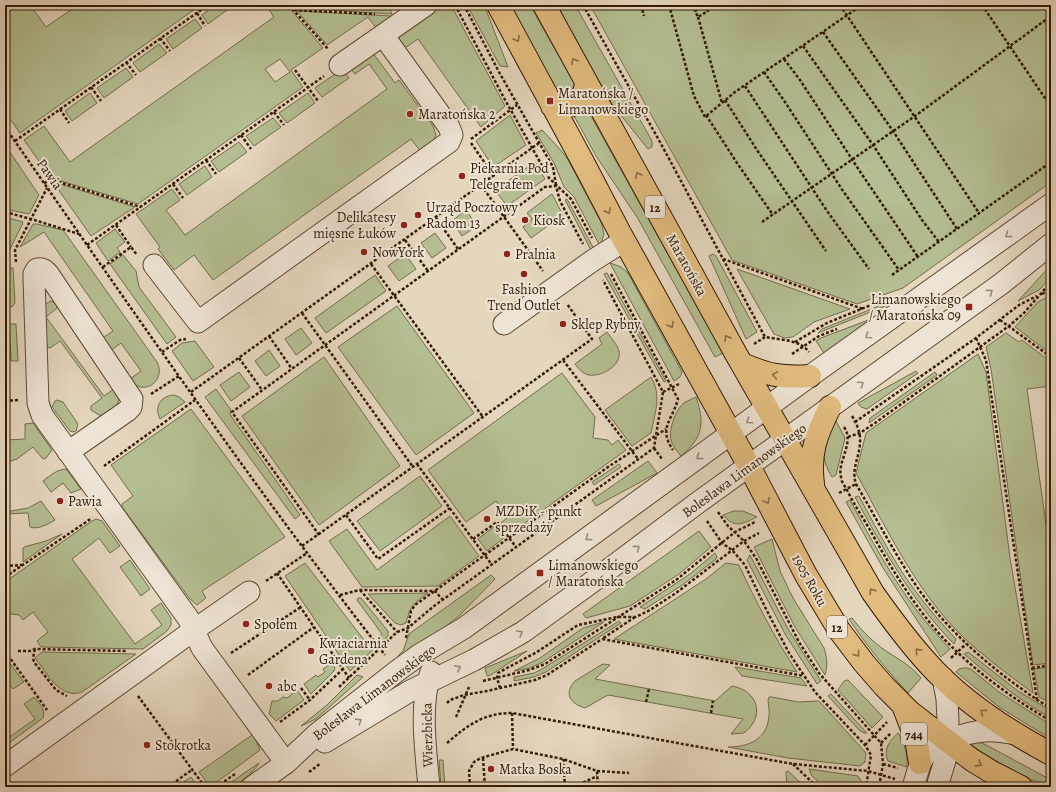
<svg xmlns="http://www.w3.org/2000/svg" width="1056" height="792" viewBox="0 0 1056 792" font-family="Alegreya,serif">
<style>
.green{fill:#b4be92;stroke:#746c4a;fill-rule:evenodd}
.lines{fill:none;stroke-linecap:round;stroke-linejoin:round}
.minor-casing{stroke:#604a32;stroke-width:23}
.major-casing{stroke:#341b03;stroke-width:24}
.path{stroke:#341b03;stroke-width:2.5;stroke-dasharray:3 2;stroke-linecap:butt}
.minor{stroke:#eee4d5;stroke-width:21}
.major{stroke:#e2bb7f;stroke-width:22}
.oneway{stroke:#8b6b41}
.oneway2{stroke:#9a8a76}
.poi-dot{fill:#8f2418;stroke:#eee4d5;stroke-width:1.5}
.labels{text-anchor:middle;stroke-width:4;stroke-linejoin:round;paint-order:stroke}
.shield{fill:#eee4d5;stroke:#6c5742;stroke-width:1}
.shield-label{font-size:13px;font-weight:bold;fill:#341b03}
.poi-label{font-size:14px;fill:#341b03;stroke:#eee4d5;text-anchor:start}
.street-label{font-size:14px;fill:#341b03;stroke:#eee4d5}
</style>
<rect width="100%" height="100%" fill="#e5d6be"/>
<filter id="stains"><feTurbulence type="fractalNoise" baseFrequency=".005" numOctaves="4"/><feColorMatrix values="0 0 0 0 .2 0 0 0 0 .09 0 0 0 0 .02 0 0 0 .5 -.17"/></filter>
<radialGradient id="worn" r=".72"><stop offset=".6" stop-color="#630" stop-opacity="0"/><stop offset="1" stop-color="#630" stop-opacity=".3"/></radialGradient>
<path class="green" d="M5 5H30L46 27 78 5H192L195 9 20 133 5 112Z
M215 5H234L208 24 202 15Z
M266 5H287L323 48 291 70 303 87 138 204 51 178 24 140 44 126 70 162 274 17ZM280 59 290 72 275 82 265 69Z
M291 5H388L392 14 294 8Z
M438 5H451L505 106 481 127 418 39 405 48 399 41 398 37 401 31Z
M467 5H484L485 7 508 67 500 66Z
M510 5H530L577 88 564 98 560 96Z
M557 5H575L652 141V147L648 149 611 103Z
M590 5H1051V182L903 288 857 304 732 260Z
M297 11 391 16 393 18 377 29 368 17 327 45Z
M195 19 202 28 173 49 166 39Z
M159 44 167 53 140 72 133 63Z
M370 49 395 83 399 80 433 126 436 135 433 142 421 152 411 139 213 280 194 255 174 270 158 249 160 247 136 214 172 189 180 200 166 210 185 235 387 89 369 64 355 74 348 65Z
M126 68 133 77 104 98 97 88Z
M342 69 349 78 322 97 315 88Z
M90 93 97 103 72 121 65 111Z
M308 93 315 103 287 123 279 113Z
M586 107 723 353 715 357 637 217 596 156 573 114Z
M510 115 526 145 493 167 476 141Z
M273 118 281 127 254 146 246 136Z
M542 130 557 146 567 158 601 222 604 234 600 246 574 197 564 187 554 163 536 133Z
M239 142 247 152 219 172 211 161Z
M5 145 39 195 29 214 5 209Z
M535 162 545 179 507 206 495 190Z
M205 166 212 177 187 195 179 184Z
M53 182 135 207 91 236Z
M552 194 563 215 531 238 523 227 532 219 527 213Z
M567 199 595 251 592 252 565 200Z
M466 210 477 226 462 236 452 221Z
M5 217 23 222 22 225 9 251H5Z
M33 224H37L63 230 157 362C167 381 142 398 130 379L141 371 121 343 110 351 101 339 113 331 44 232 20 247Z
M115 229 125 242 117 248 120 252 108 261 96 243Z
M435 233 446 248 432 258 421 243Z
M405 254 416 269 399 281 388 266Z
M713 254 716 256 757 332 746 339 709 256Z
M123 255 136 271 139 287 176 337 167 344 110 264Z
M610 263 621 267 628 273 682 372 680 377 674 381Z
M1051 265V277L1039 290 1018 301Z
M6 268H13L15 303 12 307H8Z
M737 269 850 309 814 322 793 337 785 338 774 334Z
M607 273 666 381 664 382 604 274Z
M375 275 386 291 326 333 315 318Z
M1051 295V354L1015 327 1038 302Z
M896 299 898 301 818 333 822 329Z
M50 301 57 303V308L46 317 104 396 115 388 119 396 117 408 105 416 99 415 91 410V406L102 398 60 341 50 348 46 347 43 306Z
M397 306 474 413 416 455 338 347Z
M871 319 824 353 816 341 821 338Z
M9 324H16L18 361H11Z
M301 328 312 343 296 355 285 339Z
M607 332C611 338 617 344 619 351 622 365 602 377 589 375 583 374 579 369 575 364L602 344 599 338Z
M1006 333 1019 342 1022 340 1051 362V386L1027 389 1051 560V663L1033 665 991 369 986 347Z
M195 341 214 367 193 381 172 351 182 343Z
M269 350 280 366 266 376 255 361Z
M978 354 986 372 1010 558 1033 693C1009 675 984 657 962 636 916 591 887 529 856 473L866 433Z
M324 357 400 466 319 525 242 416Z
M916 371 918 373 867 409 861 407 858 403Z
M239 372 250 387 231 401 220 385Z
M935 372 937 375 869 423 870 418Z
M562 373 595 417 593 438 608 440 612 445 618 440 626 450 510 534 501 523 508 517 496 501 466 522 428 470Z
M651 377C662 395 655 413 651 433L632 446 605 410Z
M216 389 231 410 230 413 231 416 300 515 295 519 205 397Z
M174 395 179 397 185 402 160 419C154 407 160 396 174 395Z
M696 397C705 424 703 437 681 456 678 452 674 448 672 443 667 433 675 410 684 403 687 401 692 399 696 397Z
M57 400 63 402 78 424 76 431 73 432 70 431 52 407 55 401Z
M191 409 285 537 202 591 206 598 197 605 190 599 122 507V504L133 496 111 465Z
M836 421 845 438 836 475 832 477C823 462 821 451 828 435 830 429 832 425 836 421Z
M33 423 52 450 46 458 43 459 33 447 17 459 5 463V440L25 439V424Z
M648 461 657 473 596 506 592 500Z
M619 464 621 467 594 485 592 482Z
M66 469 81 489 71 493 63 483 51 492 43 481C51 475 56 470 66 469Z
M420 476 442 506 380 551 357 521Z
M859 496C873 522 886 547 902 572 918 596 936 618 956 639L954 644C912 601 883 549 855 497Z
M850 500C871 539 891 577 918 612 928 625 939 637 950 649L941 657 883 568 846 502Z
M41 501 55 520C48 524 38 530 30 527L28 513 5 514V512L28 508Z
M734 511H743L757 517C742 524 735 529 723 515Z
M450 516 479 556 438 586 362 587 329 541 347 529 377 570Z
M96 519 102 521 120 546 110 553 99 538 72 559 135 644 162 625 151 610 161 603 171 618V625L167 631 143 649 41 647 37 641 48 632 33 612 23 620 19 615 11 614 5 618V582L92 521Z
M496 525 505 537 487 551 478 539Z
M699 531 711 547 679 574 630 606 586 618 583 614Z
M62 534 23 562V548L24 547 46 541Z
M772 539 780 571 793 598 824 648C827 658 828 665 825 675L795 627 754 547Z
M715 553 717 557 716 559 681 586 645 609 640 607 690 574Z
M750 555 788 629 821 681 817 684 785 634 747 560Z
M130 560 150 589 141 596 120 567Z
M305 563 367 644 371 642 375 648 350 671 285 576Z
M726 563 739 565C756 602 775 638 797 672L614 639 706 579Z
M491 575 495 579 460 615 445 627 399 662 398 656 403 651 409 634Z
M428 593C414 603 410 606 406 623L401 625 395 623 368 594Z
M358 598H361L388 631V636L380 644 377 638 382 634 357 600Z
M852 618C862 631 873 642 886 651 901 661 909 664 921 678L908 693C886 669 866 645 849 619Z
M619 621 621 623 546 672 534 677 514 681V677L534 673 542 669Z
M604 622 543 662 530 668 514 671 540 658 583 628Z
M527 651 491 675 487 676 485 668Z
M42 652 136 654 82 692C60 700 47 673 35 658Z
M968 652 1018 691 1051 711V718C1019 700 992 678 964 654Z
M5 657 24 682 13 689 5 678Z
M332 663 335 668 334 671 311 694 304 684 316 675 318 677 325 672 323 669Z
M604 664 610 665 595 679 715 701 732 686C759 691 765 717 744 733L731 734 743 719 608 695 585 708C571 704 563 694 575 681L601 665Z
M735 667 801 678 807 686 742 676Z
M1051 667V703L1039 697 1034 669Z
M963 668H968L972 670 999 692 1051 725V739L999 707 956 672 959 669Z
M357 675 363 677 316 719 301 726 327 705Z
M848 680 883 717 872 728 838 690 844 681Z
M297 690 304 700 276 721 269 714 272 701H278L283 697 287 698Z
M831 694 867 733H864L860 731 828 696Z
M34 697C39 703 46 709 43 718L5 746V735L8 738 35 719 24 704Z
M769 697H772L798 702 819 701 866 753 865 762 860 766 788 758 728 747C748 747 767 740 769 716 770 711 768 705 768 700Z
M898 733C905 744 908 755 907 767L888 761C883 749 889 742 898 733Z
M252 735 254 736 260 750 210 787 199 772Z
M972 742 982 743 990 747 1051 780V787C1023 779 998 762 974 747L970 743Z
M439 760H443L445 787H441Z
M259 763C256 770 238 785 231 787 229 788 227 787 224 787Z
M809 769 858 776 861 781V787H824L812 776Z
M788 771 805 787H787L786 772Z
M191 777 198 787H176Z"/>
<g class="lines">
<g class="minor-casing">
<path id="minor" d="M340 65 426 5
M154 265 198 322 449 142 452 135 449 127 383 35
M504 324 592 261 624 241
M68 452 127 411 131 407 132 399 49 275C45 270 43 268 37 269L34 274V278L38 403 42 415 188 618 202 648 286 763
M325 742 410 691 474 660 523 632 592 582 696 504 1001 284 1051 244
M5 766 194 630 249 592
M252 787 286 763 318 733 397 671 419 655 464 628 810 376 1051 204
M429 787C426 753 419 704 431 672
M913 787C917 776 918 765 925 755 935 742 968 732 985 731 995 730 1005 732 1016 734
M937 787 946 757 948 721 947 699 943 678"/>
</g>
<g class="major-casing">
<path id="major" d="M498 5 584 164 620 233 749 466 806 575 839 630 864 663 884 686 910 712 972 760 990 771 1021 787
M544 5 736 354 873 593C892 620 912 647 935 671 968 705 1010 732 1051 754
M552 106C570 111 585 101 586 82
M742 364C768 375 781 378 810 376
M813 484C809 453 816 435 830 407
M904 708 916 739 920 763"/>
</g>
<path class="path" d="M196 5 200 11
M289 5 328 49
M455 5 504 98 549 178 571 199 592 238
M464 5 499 72 553 167 556 185
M583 5 660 142 765 337
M641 5 644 16
M669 5 694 96 705 117 735 92 862 5
M704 5 708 11 698 17 695 11Z
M840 5 979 213
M982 5 1051 107
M294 10 375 14
M197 13 205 26
M698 17 722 103
M823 32 893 131 957 229
M160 38 170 51
M803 46 873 145 922 220 939 242
M784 59 800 80 861 173 918 257
M126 62 136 75
M295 70 318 101
M764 72 785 102 843 191 899 270
M745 86 827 211 869 269
M91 87 101 101
M725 100 757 150 826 251
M60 109 69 123
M274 112 284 125
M706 115 737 163 773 215
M5 127C129 305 251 484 385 655
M241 135 251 149
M471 139 517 105
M15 141 208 5
M471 143 494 176
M206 160 216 174
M44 183 52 180 141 207
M173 184 183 198
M481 185 543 271
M5 212 31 219 79 234
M436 218 458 249
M762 222 915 116 1051 16
M116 225 131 247
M405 240 428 271
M87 245 324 76
M723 259 863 309
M16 262 15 250 47 188
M371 264 483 417
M103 267 131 247 137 255
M611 274 678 399C672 421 658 428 673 450
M892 275 1051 162
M1042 294 1051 289
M302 313 413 467
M1000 320 1051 357
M269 336 292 369
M976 338 986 360 1037 700
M795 342 827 323 871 305
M754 344 765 337C780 340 799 339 809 352
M162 352 180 340 186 339
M792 354 819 336 837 329
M239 358 262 390
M563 360 638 459
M191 392 539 143
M663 392 679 384
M151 394 179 376
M5 401 18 400
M852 416C857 424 861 434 860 443 859 459 851 469 856 484 876 518 894 552 915 584 940 621 973 652 1008 679 1022 689 1036 700 1051 708
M855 422 976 338 1019 305 1037 296
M844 427C855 443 837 461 841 477 841 481 844 485 846 488 853 503 862 516 870 530 891 568 915 608 945 640 976 672 1013 699 1051 721
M848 437 860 433 875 423 1009 326 1024 313 1051 282
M654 448 662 459
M417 464 492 565
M104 466 195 400
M839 493 856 484
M718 512 728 526 744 541 756 558 799 642 819 673 881 743 883 764 879 787
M346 515 378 559 450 508
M707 521 722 543 732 550 745 565 766 609 789 653 815 692 865 745 871 755 866 787
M319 535 232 412 545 187 556 186 560 201 583 244
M473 539 497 522 516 547
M302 546 592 339 567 304
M5 566 22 565
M277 573 349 678
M5 577 92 518
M266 581 307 553
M360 590 397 632
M340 595 359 590 435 591 443 600
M635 617 602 639 804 676
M406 638 411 611 415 605 608 467 666 429
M35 649 33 658 34 662 56 690 67 696
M5 651 47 710
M18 651H30L35 649 127 651
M231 653 301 607
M951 658 966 644
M1032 668 1051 665
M248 675 314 627
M483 681 529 670 545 664 676 580 735 532 755 522
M339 687 397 632 408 628 434 606 654 448 663 392 603 280
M301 688 310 700
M500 688 497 678 498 673 507 668 537 652 578 625 617 617H636L650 610 676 593 744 541 759 533
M138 696 205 787
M646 702 649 689
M447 703 450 700 464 695 487 691 535 680 547 675 602 639
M512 713 513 749
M711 713 713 701
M456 717 469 687
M280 722 310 700 343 669
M447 743C468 725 484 713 512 713L793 764 868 771 895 779
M881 743 891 733
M865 745 887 722
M483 758 485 787
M563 759 565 787
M793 764 817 787
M883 764 898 768
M597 771 629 773
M309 772 321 763
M168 787 193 769
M216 787 235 774
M470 787 469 771 474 762 481 758 513 749 563 759 597 771 598 787
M574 787 597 776"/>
<use href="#minor" class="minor"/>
<use href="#major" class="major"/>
</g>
<defs><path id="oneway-chevron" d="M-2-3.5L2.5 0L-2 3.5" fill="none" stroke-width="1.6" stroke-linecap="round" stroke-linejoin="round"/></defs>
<g class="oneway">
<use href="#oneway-chevron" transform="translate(517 39) rotate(62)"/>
<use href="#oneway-chevron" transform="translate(574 61) rotate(-119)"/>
<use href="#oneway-chevron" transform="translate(638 175) rotate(-119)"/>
<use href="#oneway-chevron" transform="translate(608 211) rotate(63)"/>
<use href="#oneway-chevron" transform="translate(671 325) rotate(61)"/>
<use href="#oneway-chevron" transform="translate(727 338) rotate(-119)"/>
<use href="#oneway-chevron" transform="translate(775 375) rotate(-170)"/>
<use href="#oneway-chevron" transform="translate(767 501) rotate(62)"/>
<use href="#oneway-chevron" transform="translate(872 591) rotate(-122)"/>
<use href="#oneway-chevron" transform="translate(918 651) rotate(-131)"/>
<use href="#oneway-chevron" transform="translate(857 654) rotate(52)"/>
<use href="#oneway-chevron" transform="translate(983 712) rotate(-144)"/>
<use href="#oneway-chevron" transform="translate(979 764) rotate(32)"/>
</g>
<g class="oneway2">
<use href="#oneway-chevron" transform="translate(1008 235) rotate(144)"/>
<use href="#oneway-chevron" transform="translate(990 292) rotate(-36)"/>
<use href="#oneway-chevron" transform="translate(868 336) rotate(145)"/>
<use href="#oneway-chevron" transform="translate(861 384) rotate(-35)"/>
<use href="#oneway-chevron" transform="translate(749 421) rotate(145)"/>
<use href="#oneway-chevron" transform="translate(699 457) rotate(144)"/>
<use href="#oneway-chevron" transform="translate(588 538) rotate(144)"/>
<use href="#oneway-chevron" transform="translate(637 548) rotate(-37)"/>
<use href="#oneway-chevron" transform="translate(520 633) rotate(-31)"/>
<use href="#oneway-chevron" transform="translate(458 668) rotate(-26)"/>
<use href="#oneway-chevron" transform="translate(359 721) rotate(-32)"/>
</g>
<g class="poi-dot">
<rect x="546" y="97" width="8" height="8" rx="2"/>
<circle cx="410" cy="114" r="4"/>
<circle cx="462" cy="176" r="4"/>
<circle cx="418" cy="215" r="4"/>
<circle cx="525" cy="220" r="4"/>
<circle cx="404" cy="225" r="4"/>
<circle cx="364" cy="252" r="4"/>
<circle cx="507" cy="254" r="4"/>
<circle cx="524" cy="274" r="4"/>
<rect x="965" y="303" width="8" height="8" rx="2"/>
<circle cx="563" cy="324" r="4"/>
<circle cx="60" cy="501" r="4"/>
<circle cx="487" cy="519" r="4"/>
<rect x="536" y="569" width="8" height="8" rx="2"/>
<circle cx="246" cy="624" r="4"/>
<circle cx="311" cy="651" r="4"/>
<circle cx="269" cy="686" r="4"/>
<circle cx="147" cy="745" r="4"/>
<circle cx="491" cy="769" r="4"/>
</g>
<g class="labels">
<g class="shield">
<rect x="645" y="196" width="20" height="22" rx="3"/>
<rect x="827" y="616" width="20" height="22" rx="3"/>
<rect x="901" y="723" width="26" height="22" rx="3"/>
</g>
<g class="shield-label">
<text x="655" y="212">12</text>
<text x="837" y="632">12</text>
<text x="914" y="739">744</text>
</g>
<g class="poi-label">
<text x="558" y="98">Maratońska /<tspan x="558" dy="16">Limanowskiego</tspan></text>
<text x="418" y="119">Maratońska 2</text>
<text x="470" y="173">Piekarnia Pod<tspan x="470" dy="16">Telegrafem</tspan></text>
<text x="426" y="212">Urząd Pocztowy<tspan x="426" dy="16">Radom 13</tspan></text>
<text x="396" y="222" text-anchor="end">Delikatesy<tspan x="396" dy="16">mięsne Łuków</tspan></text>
<text x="533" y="225">Kiosk</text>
<text x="372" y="257">NowYork</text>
<text x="515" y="259">Pralnia</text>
<text x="524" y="294" text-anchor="middle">Fashion<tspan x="524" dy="16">Trend Outlet</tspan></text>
<text x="961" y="304" text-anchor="end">Limanowskiego<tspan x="961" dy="16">/ Maratońska 09</tspan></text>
<text x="571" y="329">Sklep Rybny</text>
<text x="68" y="506">Pawia</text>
<text x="495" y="516">MZDiK - punkt<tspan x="495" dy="16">sprzedaży</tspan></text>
<text x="548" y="570">Limanowskiego<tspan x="548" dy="16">/ Maratońska</tspan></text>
<text x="254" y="629">Społem</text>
<text x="319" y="648">Kwiaciarnia<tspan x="319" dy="16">Gardena</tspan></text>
<text x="277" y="691">abc</text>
<text x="155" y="750">Stokrotka</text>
<text x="499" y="774">Matka Boska</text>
</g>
<g class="street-label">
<text transform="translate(50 174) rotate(55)" y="5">Pawia</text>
<text transform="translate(687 265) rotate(61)" y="5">Maratońska</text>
<text transform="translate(744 470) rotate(-36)" y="5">Bolesława Limanowskiego</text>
<text transform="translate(810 580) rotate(61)" y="5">1905 Roku</text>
<text transform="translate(374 692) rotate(-37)" y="5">Bolesława Limanowskiego</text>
<text transform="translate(427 735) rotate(-91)" y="5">Wierzbicka</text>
</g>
</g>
<rect width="1056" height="792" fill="none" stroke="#e5d6be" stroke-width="20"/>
<rect x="6" y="6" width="1044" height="780" fill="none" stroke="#341b03" stroke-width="2"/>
<rect x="10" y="10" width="1036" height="772" fill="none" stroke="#341b03"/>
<rect width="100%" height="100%" filter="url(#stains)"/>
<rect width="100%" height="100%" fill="url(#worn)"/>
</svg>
